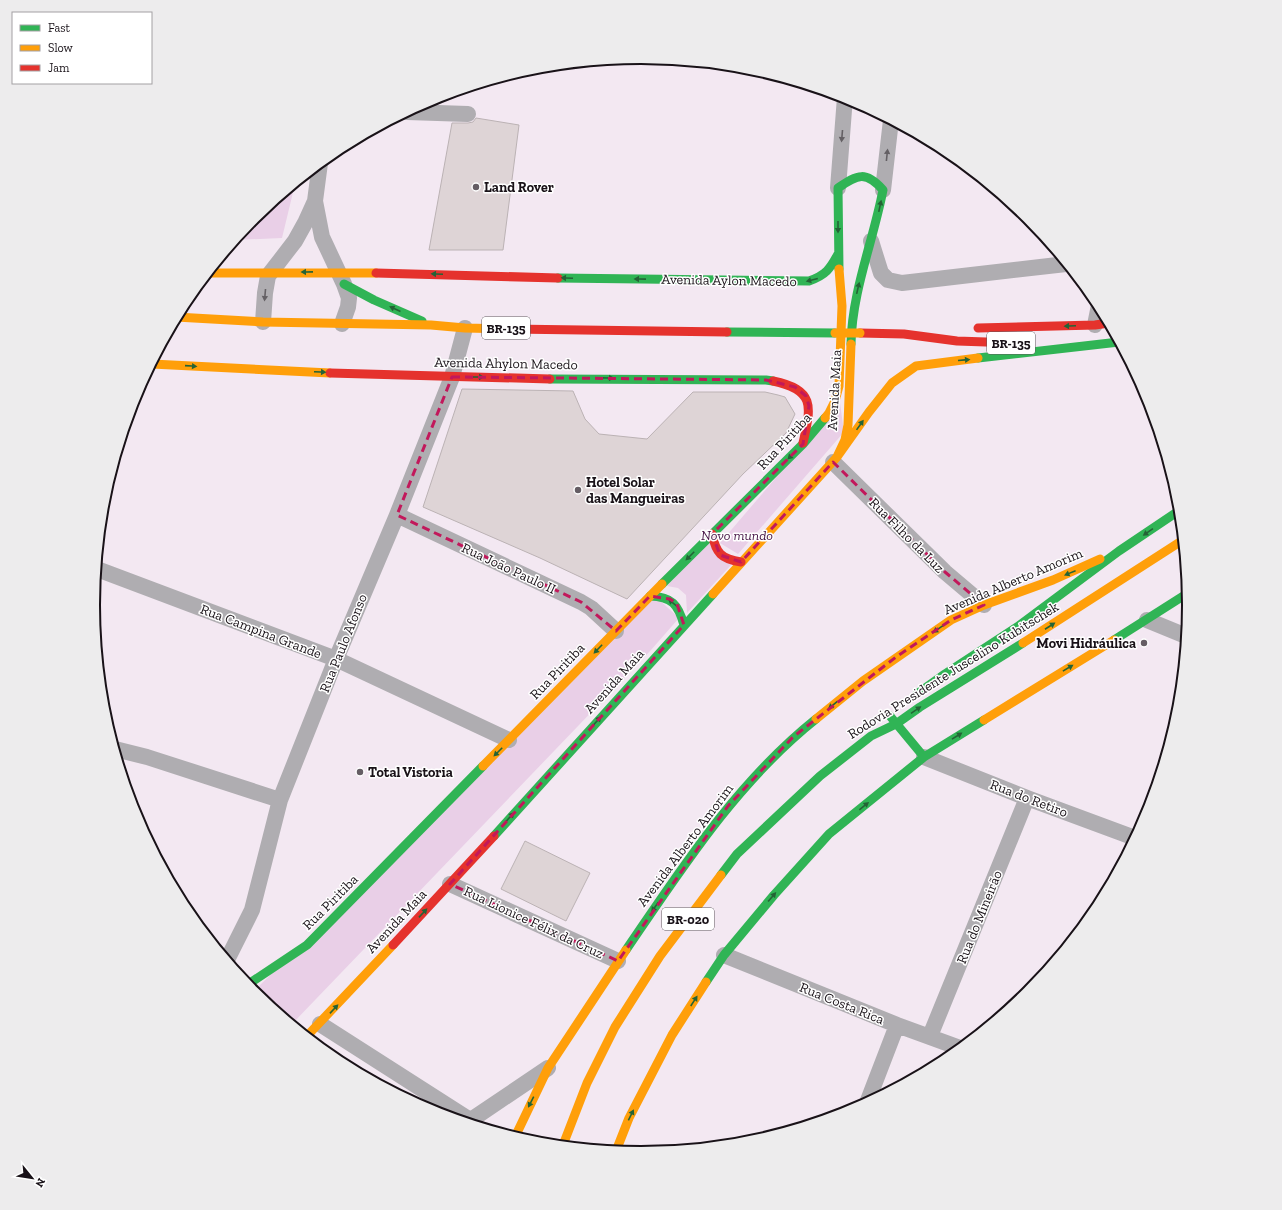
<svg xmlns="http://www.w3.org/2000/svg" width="1282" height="1210" viewBox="0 0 1282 1210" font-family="'Zilla Slab',serif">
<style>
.green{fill:#e9cfe7}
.building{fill:#ded4d6;stroke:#bbb2b4}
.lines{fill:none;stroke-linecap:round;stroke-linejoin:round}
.street{stroke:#afadb1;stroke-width:16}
.fast{stroke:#30b455;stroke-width:9}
.slow{stroke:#ff9f0a;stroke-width:9}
.jam{stroke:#e5322d;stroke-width:9}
.slow-bridge{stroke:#ff9f0a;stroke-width:9}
.oneway{fill:#646064}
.oneway2{fill:#246336}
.marked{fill:none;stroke:#c2185b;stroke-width:3;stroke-dasharray:8 5;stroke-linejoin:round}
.poi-dot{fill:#655d64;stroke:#fff;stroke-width:1.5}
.labels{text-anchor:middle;stroke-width:3;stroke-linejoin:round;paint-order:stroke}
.shield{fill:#fff;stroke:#5e595d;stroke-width:1}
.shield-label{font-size:13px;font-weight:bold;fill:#191218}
.poi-label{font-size:14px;font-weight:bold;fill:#191218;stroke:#fff;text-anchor:start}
.street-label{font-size:14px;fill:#191218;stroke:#fff}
.park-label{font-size:14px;font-style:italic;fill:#451345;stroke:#fff}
.rim{fill:none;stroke:#191218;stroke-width:2}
</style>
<rect width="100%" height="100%" fill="#f3e8f2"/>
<path class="green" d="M295 184 282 238 235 240 254 217Z
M840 403 844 432 738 554 720 543Z
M708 541 731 565 687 613 686 595 678 588 667 586Z
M655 596 679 618 651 650 292 1024 253 992Z"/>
<path class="building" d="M476 118 519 125 503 250H429L452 123H468L473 122Z
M462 389 573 391 585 419 599 434 647 439 693 392H765L778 395 785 397 795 414 786 433 743 474 627 599 540 558 423 507Z
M525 841 590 873 566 921 501 889Z"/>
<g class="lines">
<path class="street" d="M407 112 468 114
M838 188 845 97
M883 190 891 120
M315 201 322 237 344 284 349 298 348 307 342 324
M871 241 881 273 888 280 902 283 1066 264
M263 322 265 293 268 276 295 241 305 223 315 201 320 163
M1095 325 1099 305
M833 462 945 572 984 605
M397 515 581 602 591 608 616 631
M97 569 336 659 509 740
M1147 620 1186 636
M115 749 147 757 280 800
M924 757 1027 798 1135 838
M450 884 618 961
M724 955 897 1025 960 1048
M227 960 252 910 280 800 336 659 397 515 452 377 465 328
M320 1024 470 1120
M930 1036 1027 798
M867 1103 897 1025
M468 1122 548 1068"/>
<path class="fast" d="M839 269 838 188C858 174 866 171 883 190 873 242 852 291 851 344
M558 278 809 281C826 275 830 269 838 254
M344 284 374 300 422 321
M727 332 835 333
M978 358 1119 342
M550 379 766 380 773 381
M662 584 803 444 825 418
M650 596C672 597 678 604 684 625
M1114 640 1188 593
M917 694 945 674 1017 627 1119 551 1180 510
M890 716 924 757
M494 836 713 594
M721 875 737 854 820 776 871 736 896 724 920 707 1023 643
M626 950C682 868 737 782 816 719
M706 982 724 955 774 895 829 834 924 757 984 720
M247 985 307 945 483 766"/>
<path class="slow" d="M208 273H376
M176 317 263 322 431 325 465 328 510 329
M152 364 330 373
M825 418 829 413 835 401 839 386 842 306 839 269
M837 457 869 412 892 383 916 366 978 358
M713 594 837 457 845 440 848 425 851 344
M1023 643 1183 540
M816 719 863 681 951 620 984 605 1053 580 1100 559
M984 720 1114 640
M483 766 662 584
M307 1036 393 945
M515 1137 548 1068 626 950
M563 1145 587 1083 615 1027 660 956 721 875
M616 1151 629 1118 672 1035 706 982"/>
<path class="jam" d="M376 273 558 278
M978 328 1095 325 1109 323
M510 329 727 332
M860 333 904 334 957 341 1015 343
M330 373 550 379
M773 381C816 390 811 407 803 443
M712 534C716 553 721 559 741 562
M393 945 494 836"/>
<path class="slow-bridge" d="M835 333H860"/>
</g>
<defs><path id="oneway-solid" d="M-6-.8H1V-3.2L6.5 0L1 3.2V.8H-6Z"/></defs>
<g class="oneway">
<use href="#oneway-solid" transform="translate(842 136) rotate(95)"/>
<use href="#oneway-solid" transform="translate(887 155) rotate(-84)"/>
<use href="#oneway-solid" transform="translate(265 295) rotate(95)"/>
</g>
<g class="oneway2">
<use href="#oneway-solid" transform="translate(880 206) rotate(-78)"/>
<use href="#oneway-solid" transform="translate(838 227) rotate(90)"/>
<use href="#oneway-solid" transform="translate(307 272) rotate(179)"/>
<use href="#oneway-solid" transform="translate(437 274) rotate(-178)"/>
<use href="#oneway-solid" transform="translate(567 278) rotate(-178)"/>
<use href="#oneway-solid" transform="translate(640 279) rotate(-179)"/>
<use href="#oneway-solid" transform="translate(812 280) rotate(166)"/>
<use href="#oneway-solid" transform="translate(858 288) rotate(-77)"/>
<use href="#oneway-solid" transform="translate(395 309) rotate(-156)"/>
<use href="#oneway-solid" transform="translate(1070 326) rotate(178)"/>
<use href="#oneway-solid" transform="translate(964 360) rotate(-5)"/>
<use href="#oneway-solid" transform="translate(191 366) rotate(4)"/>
<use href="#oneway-solid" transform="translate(320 372) rotate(2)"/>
<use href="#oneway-solid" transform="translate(478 377)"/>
<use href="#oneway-solid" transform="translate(608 378) rotate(1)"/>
<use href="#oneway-solid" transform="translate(860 425) rotate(-55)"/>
<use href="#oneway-solid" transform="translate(792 455) rotate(135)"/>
<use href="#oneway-solid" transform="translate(1148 532) rotate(145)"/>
<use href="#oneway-solid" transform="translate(690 556) rotate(135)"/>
<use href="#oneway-solid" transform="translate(1070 573) rotate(158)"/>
<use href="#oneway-solid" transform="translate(673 603) rotate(-141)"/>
<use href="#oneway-solid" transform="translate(1050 626) rotate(-33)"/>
<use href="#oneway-solid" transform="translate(938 629) rotate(146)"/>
<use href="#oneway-solid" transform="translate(598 649) rotate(134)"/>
<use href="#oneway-solid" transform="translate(1068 668) rotate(-31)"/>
<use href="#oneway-solid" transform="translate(833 705) rotate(141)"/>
<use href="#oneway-solid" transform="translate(916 710) rotate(-34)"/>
<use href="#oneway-solid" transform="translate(597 721) rotate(-48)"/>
<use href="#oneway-solid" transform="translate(957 736) rotate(-32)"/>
<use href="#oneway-solid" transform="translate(498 752) rotate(135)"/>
<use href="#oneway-solid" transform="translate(864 806) rotate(-39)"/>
<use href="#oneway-solid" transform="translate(510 817) rotate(-48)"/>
<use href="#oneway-solid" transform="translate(772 897) rotate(-49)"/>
<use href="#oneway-solid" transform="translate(655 907) rotate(125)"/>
<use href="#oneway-solid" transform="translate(423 913) rotate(-47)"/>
<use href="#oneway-solid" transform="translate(694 1001) rotate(-57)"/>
<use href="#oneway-solid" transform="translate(334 1009) rotate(-47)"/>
<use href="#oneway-solid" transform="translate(531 1102) rotate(117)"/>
<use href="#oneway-solid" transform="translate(631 1115) rotate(-64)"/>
</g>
<path class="marked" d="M452 377 766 380 795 387 806 396 809 406 803 444 712 534 720 555 741 562 833 462 945 572 984 605 951 620 896 657 793 737 728 806 618 961 450 884 684 625 677 604 670 599 650 596 616 631 581 602 397 515Z"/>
<g class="poi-dot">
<circle cx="476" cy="187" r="4"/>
<circle cx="578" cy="490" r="4"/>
<circle cx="1144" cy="643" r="4"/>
<circle cx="360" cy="772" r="4"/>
</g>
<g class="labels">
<g class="shield">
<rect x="482" y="317" width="48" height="22" rx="3"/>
<rect x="987" y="332" width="48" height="22" rx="3"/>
<rect x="662" y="908" width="52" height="22" rx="3"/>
</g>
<g class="shield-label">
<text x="506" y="333">BR-135</text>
<text x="1011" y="348">BR-135</text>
<text x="688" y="924">BR-020</text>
</g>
<g class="poi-label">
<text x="484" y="192">Land Rover</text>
<text x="586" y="487">Hotel Solar<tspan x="586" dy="16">das Mangueiras</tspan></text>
<text x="1136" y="648" text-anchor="end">Movi Hidráulica</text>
<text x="368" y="777">Total Vistoria</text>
</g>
<g class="street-label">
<text transform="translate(729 280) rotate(1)" y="5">Avenida Aylon Macedo</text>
<text transform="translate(506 363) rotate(1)" y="5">Avenida Ahylon Macedo</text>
<text transform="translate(834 390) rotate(-87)" y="5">Avenida Maia</text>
<text transform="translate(784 441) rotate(-47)" y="5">Rua Piritiba</text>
<text transform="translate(907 535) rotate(45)" y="5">Rua Filho da Luz</text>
<text transform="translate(509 568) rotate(25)" y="5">Rua João Paulo II</text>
<text transform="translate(1013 581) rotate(-23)" y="5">Avenida Alberto Amorim</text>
<text transform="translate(261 631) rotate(21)" y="5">Rua Campina Grande</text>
<text transform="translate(343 643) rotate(-68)" y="5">Rua Paulo Afonso</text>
<text transform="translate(953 670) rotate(-32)" y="5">Rodovia Presidente Juscelino Kubitschek</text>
<text transform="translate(557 671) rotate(-46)" y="5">Rua Piritiba</text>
<text transform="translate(614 681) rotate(-48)" y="5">Avenida Maia</text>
<text transform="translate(1029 798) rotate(21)" y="5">Rua do Retiro</text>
<text transform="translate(685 845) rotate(-53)" y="5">Avenida Alberto Amorim</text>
<text transform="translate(330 902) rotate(-45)" y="5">Rua Piritiba</text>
<text transform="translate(979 917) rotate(-68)" y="5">Rua do Mineirão</text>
<text transform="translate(396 921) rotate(-47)" y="5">Avenida Maia</text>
<text transform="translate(534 922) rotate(25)" y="5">Rua Lionice Félix da Cruz</text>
<text transform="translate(842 1003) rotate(22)" y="5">Rua Costa Rica</text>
</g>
<g class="park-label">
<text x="737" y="540">Novo mundo</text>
</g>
</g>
<path d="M0 0H1282V1210H0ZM100 605a541 541 0 1 1 1082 0a541 541 0 1 1-1082 0Z" fill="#edeced" fill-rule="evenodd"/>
<path class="rim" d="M100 605a541 541 0 1 1 1082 0a541 541 0 1 1-1082 0Z"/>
<rect x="12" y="12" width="140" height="72" fill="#ffffff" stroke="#a3a0a3"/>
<rect x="20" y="25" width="20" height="6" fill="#30b455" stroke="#a3a0a3"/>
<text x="48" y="32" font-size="12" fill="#191218">Fast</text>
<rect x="20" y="45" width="20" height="6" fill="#ff9f0a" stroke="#a3a0a3"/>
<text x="48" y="52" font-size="12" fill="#191218">Slow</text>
<rect x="20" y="65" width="20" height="6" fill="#e5322d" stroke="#a3a0a3"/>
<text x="48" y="72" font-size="12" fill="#191218">Jam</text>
<g transform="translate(32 1178) rotate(120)" stroke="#ffffff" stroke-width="3" paint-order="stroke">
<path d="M0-3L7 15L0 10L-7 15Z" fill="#191218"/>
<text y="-6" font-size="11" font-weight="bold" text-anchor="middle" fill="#191218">N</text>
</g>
</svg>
